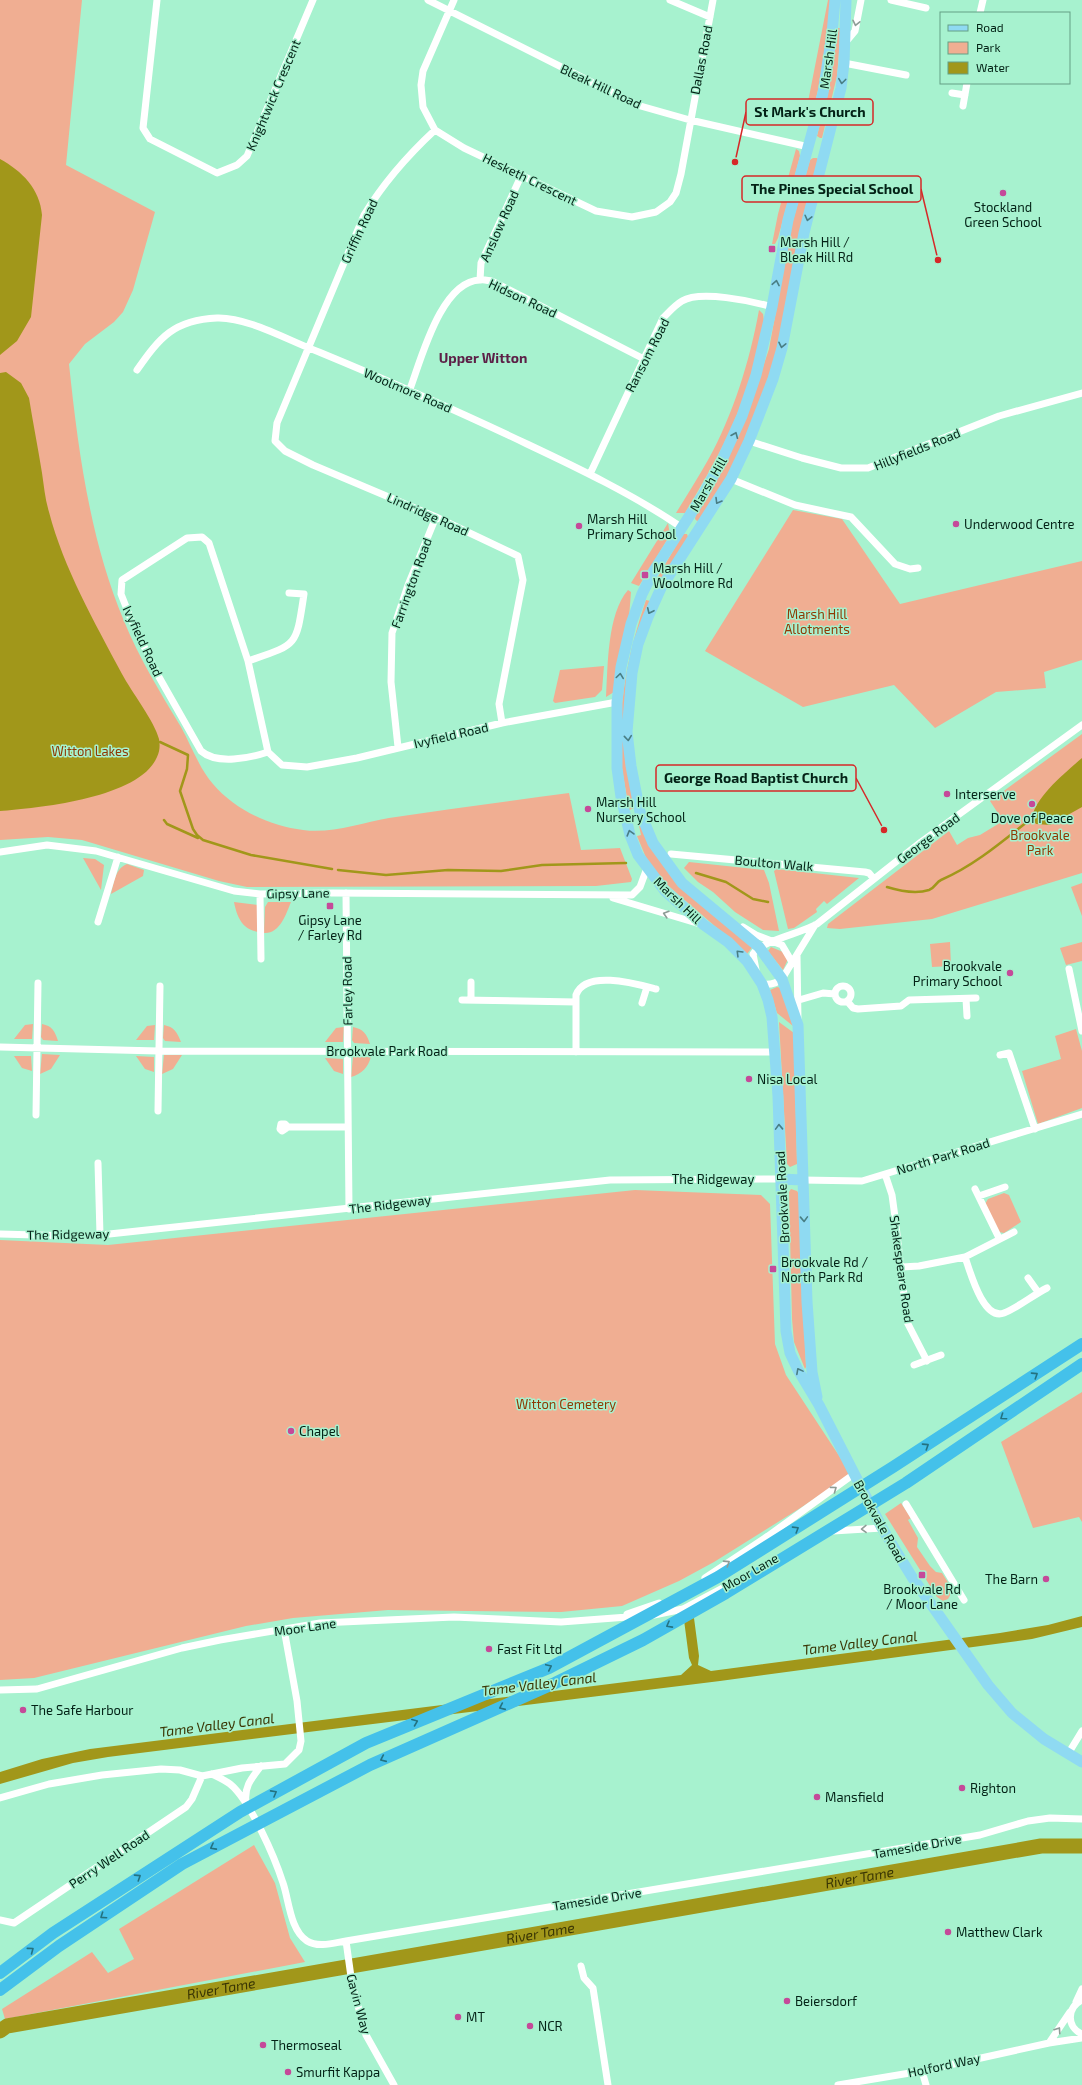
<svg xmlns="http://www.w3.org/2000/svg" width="1082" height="2085" viewBox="0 0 1082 2085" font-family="'Exo 2',sans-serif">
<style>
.green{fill:#f0ae92}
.water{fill:#a1971a}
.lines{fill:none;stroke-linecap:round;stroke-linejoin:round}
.stream{stroke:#a1971a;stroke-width:2.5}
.river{stroke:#a1971a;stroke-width:15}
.minor{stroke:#fff;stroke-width:7}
.primary{stroke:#8fdaf2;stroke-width:11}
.motorway{stroke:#44c1ea;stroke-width:12}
.oneway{stroke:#8e9c96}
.oneway2{stroke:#497e84}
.oneway3{stroke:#247280}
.poi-dot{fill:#c54999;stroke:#a7f2cf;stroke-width:1.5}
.labels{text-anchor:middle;stroke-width:3;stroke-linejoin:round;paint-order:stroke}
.street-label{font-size:13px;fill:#032216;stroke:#a7f2cf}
.poi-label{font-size:13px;fill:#032216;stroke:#a7f2cf;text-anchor:start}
.park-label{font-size:13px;fill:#8f3803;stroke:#a7f2cf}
.neighbourhood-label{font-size:14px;font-weight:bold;fill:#5c2047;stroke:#a7f2cf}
.water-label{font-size:14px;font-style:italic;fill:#3a3604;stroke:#a7f2cf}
.leader{fill:none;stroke:#d62828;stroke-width:1.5}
.callout-dot{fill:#d62828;stroke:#a7f2cf;stroke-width:1.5}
.callout{fill:#a7f2cf;stroke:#d62828;stroke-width:1.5}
.callout-label{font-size:14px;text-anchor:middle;font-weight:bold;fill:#032216}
</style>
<rect width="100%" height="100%" fill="#a7f2cf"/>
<path class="green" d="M0 0H82L66 165 155 212 133 290 123 312 114 322 85 344 69 364C78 450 90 540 124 621 139 658 160 692 181 727 191 745 199 768 213 784 235 810 270 826 303 830 331 834 361 823 389 818 449 809 509 801 569 793L581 850 620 848 632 879 631 882 596 886 247 887 219 881 82 840 48 837 0 840Z
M828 0H831L823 69 812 115 810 117 806 112Z
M837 28H841L837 76 822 138H820L817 136 829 89Z
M796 149 799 151 800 156 778 238 775 244H772L778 214Z
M813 158H817L819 161 772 369 743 445 721 487 700 520 697 521 695 519 696 514 751 403 769 349 792 224 810 160Z
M759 310 763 314 764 321C759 339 756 357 751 375 737 424 711 470 685 513H676C687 495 698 478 708 460 733 415 750 360 759 310Z
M793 510 842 519 900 604 1082 561V660L1044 672 1046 688 996 692 935 728 894 685 803 707 705 651Z
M668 523 670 535 639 586 631 583Z
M683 534H687L688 537 659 583 656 580Z
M628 590 631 592 629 618 614 692 606 697C608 666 607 614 628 590Z
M646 600 650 601 627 683 635 808 629 810C626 788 620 766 620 743 620 693 630 647 646 600Z
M604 666 602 690 595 697 555 703 553 701 560 670Z
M1082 734V873L932 919 840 929 827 928 828 924 949 831 957 845 968 838 980 835 1003 821 990 801Z
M638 821 655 852 754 945 747 954 664 882 647 860 637 836 641 835Z
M83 858 95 859 104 865 101 890Z
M689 862 764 870 769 883 779 931 763 930 735 912 713 892 698 882 684 868Z
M127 864 144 870 143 876 111 894C114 882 115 869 127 864Z
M777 869 859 878 827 904 824 901 816 909 817 912 794 928 788 929 774 871Z
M1082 883V916L1071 887Z
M234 902 258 905V932C242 929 237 917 234 902Z
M268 902H291C286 914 280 934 264 933L265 907Z
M950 942 951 966 932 967 930 944Z
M1082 942V961L1066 965 1060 948Z
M771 947 783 952 788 959 783 970 768 951Z
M777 987 781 988 793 1026 777 1013 770 990Z
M779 1022 794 1033 797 1164 790 1167 787 1164Z
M33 1024 32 1039H14L25 1025Z
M42 1024C52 1026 55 1031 58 1041L43 1040 41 1037Z
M155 1025 154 1040H136L147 1026Z
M164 1025C174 1027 177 1032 181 1042L165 1041 163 1038Z
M344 1027 343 1042H325L336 1028Z
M353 1027C363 1029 367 1034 370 1044L354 1043 352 1040Z
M1076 1029 1082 1051V1108L1038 1124 1022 1071 1061 1059 1055 1036Z
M42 1054 60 1055 51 1069 40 1074Z
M164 1055H182L173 1069 162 1074Z
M14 1056H31L32 1071 22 1068Z
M136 1056 154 1057V1072L145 1069Z
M353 1057H371C368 1067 362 1074 351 1077Z
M325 1058 343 1059V1074L334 1071Z
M791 1189 797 1191 799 1194 806 1367 805 1369 794 1342 792 1319 789 1192Z
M635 1190 761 1195 770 1204 775 1344 786 1375 851 1474 802 1507 714 1562 679 1581 622 1606 561 1612 388 1610 293 1618 246 1626 34 1678 0 1680V1240L108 1245Z
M1004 1193 1009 1195 1021 1222 1004 1233 999 1232 985 1204 988 1199Z
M1082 1392V1522L1079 1517 1033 1528 1001 1442Z
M901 1503 911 1518 908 1520 918 1538 917 1547 930 1566 936 1572 942 1573 953 1590 948 1599 943 1601 937 1597 885 1514Z
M254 1845 275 1883 290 1938 305 1962 5 2019 2 2009 92 1952 108 1973 134 1959 119 1929Z"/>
<path class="water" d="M0 159C22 171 40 189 42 215L31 317 17 341 0 355Z
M6 372 21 383 29 398C33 423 38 448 42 473 44 486 45 499 49 512 64 569 94 621 122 674 131 691 155 722 159 739 160 745 160 751 157 757 140 798 39 808 0 811V373Z
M1082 758V807L1050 825 1036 824 1032 818C1035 797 1066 772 1082 758Z
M1082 1616V1627L1032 1639 720 1681 108 1757 73 1763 0 1784V1772L42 1759 90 1749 681 1675 692 1665 689 1658 684 1620 694 1618 699 1656 698 1665 711 1671 1000 1633 1048 1625Z"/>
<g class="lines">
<path class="stream" d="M160 742 188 755 187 769 180 791 193 829 197 835 203 840 251 855 332 869
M164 820 167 824 198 838
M338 870 386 875 448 870 501 871 542 865 626 863
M696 873 726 882 753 899 768 902
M887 887C900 891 916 894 929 890 935 888 936 882 941 880 974 866 1003 841 1032 818"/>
<path class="river" id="s1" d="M0 2031 7 2026 1041 1846H1082"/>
<path class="minor" d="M157 0 143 128 150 139 217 173 237 165 247 156 313 0
M428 0 637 105 690 120 809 147
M454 0 423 71 421 85 423 107 435 130 464 148 596 211 632 217 656 212 670 202 676 193 681 174 713 0
M670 0 710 17
M891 0 926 8
M980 13 983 0
M845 43 855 31 861 0
M844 63 906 75
M952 93 965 95
M963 106 967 83
M435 130C407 156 384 182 364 215L277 423 275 441 285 451 313 465 436 517 518 556 523 580 499 704 502 723
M480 280 481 263 522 174
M137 370C160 337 174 320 217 318 248 317 289 341 319 352 389 381 458 411 527 444 578 468 634 495 681 527
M410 389C421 360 441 281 480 280 484 279 489 281 492 281L644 359
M749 441 802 458 841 468H868L999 416 1082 393
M590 474 663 318C669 312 675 305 682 301 700 290 752 301 772 307
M731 479 795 505 851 517 895 564 910 569 918 568
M248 661C298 644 296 647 304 594L289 593
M398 747 391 682 392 633 408 585 436 517
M268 752 248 661 209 543 202 537 187 538 122 580 121 594 132 622 159 677 201 751C217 765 250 758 268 752L282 765 307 767 357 758 502 723 617 702
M0 852 47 845 96 851 234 891 260 894 333 893 632 895 640 887 647 868
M671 854 865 872 869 873 874 879
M346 893 349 1209
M260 894 261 959
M613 898 700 924
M98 922 118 857
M743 927 756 935 782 945 792 962
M797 955 798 1021
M1069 969 1082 1031
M756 970 753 954C761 941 802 933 817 924L921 842 1082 725
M761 981 762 984C770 985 776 984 782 979L815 925
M835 994a8 8 0 1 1 16 0a8 8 0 1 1-16 0Z
M471 999V982
M966 999 967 1016
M462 1000 576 1002
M799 1000 823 993 835 994
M847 1001 853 1008 858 1009 901 1006 909 1000 976 998
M642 1003 647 987
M0 1047 158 1051 775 1052
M576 1052V995C585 969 637 984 656 989
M1000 1055 1009 1053 1035 1129
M158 1111 160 986
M36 1115 38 983
M288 1127 285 1124H281L280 1129 282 1131 288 1127H348
M98 1163 100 1235
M885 1174 892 1195 895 1217 907 1322 927 1361
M802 1180 862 1181 1082 1114
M975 1189 999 1238
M979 1196 1005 1187
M0 1234 73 1236 100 1235 610 1180 781 1179
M965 1257C970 1271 983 1321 1004 1313 1019 1307 1033 1295 1047 1288
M902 1267 919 1266 965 1257 1014 1232
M1028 1278 1038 1292
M914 1365 941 1355
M906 1504 964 1600
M833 1531 882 1528
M705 1578 768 1536 854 1474
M627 1614 659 1603
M654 1615 683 1609 732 1583
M0 1690 37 1689 182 1648 220 1640 320 1623 454 1617 561 1622 641 1616
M1068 1754 1082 1731
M212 1774C218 1777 225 1780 230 1784 250 1800 275 1858 283 1883 289 1900 290 1930 307 1941 318 1948 334 1943 346 1941L980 1835 1028 1821 1050 1818 1082 1819
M0 1798 49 1784 102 1775 161 1769 180 1770 202 1776 242 1768 285 1764 299 1750 301 1741 297 1701 284 1629
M246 1802C244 1786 252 1778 261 1766
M0 1920 14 1923 186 1807 192 1799 202 1776
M346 1941 352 1984 366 2035 394 2085
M581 1966 584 1978 593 1988 608 2085
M1082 2000C1067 2007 1066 2027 1082 2034
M1076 2002 1082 1989
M1070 2012 1049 2043 1082 2038
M922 2071 926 2085
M838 2085 922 2071 1049 2043"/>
<path class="primary" d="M835 0 832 34 823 93 788 220 772 307 756 375 742 416 722 460 703 495 653 572 642 594 631 624 621 667 617 702V768L621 797 630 835 638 855 665 891 704 925 728 942 747 961 762 984 768 1000 772 1017 778 1096 786 1331 790 1353 798 1370 819 1405 882 1528 912 1577 988 1685 1012 1713 1044 1739 1082 1762
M781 1179 802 1180
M817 1397 812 1372 807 1302 798 1025 782 979 759 947 682 883 653 843 640 812 631 766 627 732 632 673 638 644 648 617 661 588 731 479 749 441 773 379 782 348 804 233 841 88 844 63 846 0"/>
<path class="motorway" d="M0 1973 53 1933 240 1812 366 1743 549 1668 718 1577 893 1467 1082 1344
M0 1990 59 1946 182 1864 370 1765 555 1683 643 1640 726 1593 906 1483 1082 1364"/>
</g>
<defs><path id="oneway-chevron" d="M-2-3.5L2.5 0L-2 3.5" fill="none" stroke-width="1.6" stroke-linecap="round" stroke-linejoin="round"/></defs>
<g class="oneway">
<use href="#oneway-chevron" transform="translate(856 23) rotate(102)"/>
<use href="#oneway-chevron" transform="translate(666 914) rotate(-163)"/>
<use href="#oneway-chevron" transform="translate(834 1489) rotate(-36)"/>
<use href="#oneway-chevron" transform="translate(864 1529) rotate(179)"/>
<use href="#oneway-chevron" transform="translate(727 1563) rotate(-33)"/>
<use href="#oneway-chevron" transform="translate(1058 2030) rotate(-56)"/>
</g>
<g class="oneway2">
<use href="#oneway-chevron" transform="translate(842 81) rotate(97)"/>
<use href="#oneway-chevron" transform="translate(808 218) rotate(104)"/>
<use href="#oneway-chevron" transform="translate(776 283) rotate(-79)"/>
<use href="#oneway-chevron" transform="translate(782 345) rotate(102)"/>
<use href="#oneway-chevron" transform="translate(735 435) rotate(-67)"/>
<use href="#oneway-chevron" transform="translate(718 501) rotate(121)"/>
<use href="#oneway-chevron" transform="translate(650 611) rotate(115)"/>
<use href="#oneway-chevron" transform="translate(620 676) rotate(-82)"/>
<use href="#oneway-chevron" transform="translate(628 738) rotate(84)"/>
<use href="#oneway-chevron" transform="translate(630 833) rotate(-106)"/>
<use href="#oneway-chevron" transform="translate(739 953) rotate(-135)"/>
<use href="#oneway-chevron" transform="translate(779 1127) rotate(-92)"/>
<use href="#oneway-chevron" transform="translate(804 1219) rotate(88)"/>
<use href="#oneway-chevron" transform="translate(799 1371) rotate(-118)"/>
</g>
<g class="oneway3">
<use href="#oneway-chevron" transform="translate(1035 1375) rotate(-33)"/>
<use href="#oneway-chevron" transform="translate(1003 1417) rotate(145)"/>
<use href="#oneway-chevron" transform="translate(926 1446) rotate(-33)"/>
<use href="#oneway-chevron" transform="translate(796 1529) rotate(-32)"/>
<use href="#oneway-chevron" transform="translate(669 1625) rotate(151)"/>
<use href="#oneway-chevron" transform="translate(549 1667) rotate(-25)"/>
<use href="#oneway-chevron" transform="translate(502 1707) rotate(156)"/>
<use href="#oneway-chevron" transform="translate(415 1722) rotate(-22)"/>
<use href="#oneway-chevron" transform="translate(383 1759) rotate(156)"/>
<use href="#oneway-chevron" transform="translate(274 1793) rotate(-29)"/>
<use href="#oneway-chevron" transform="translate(213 1847) rotate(152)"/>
<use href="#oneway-chevron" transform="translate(138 1877) rotate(-33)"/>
<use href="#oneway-chevron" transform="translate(103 1916) rotate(146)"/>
<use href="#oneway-chevron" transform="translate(31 1950) rotate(-37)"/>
</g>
<g class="poi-dot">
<circle cx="1003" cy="193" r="4"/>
<rect x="768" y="245" width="8" height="8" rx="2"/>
<circle cx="956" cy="524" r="4"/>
<circle cx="579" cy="526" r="4"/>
<rect x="641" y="571" width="8" height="8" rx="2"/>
<circle cx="947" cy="794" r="4"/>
<circle cx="1032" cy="804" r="4"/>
<circle cx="588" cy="809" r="4"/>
<rect x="326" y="902" width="8" height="8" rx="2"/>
<circle cx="1010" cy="973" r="4"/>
<circle cx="749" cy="1079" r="4"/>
<rect x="769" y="1265" width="8" height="8" rx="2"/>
<circle cx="291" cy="1431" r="4"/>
<rect x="918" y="1571" width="8" height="8" rx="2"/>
<circle cx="1046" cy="1579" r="4"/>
<circle cx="489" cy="1649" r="4"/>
<circle cx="23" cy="1710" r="4"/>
<circle cx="962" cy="1788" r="4"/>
<circle cx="817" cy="1797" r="4"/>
<circle cx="948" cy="1932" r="4"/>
<circle cx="787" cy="2001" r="4"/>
<circle cx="458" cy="2017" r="4"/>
<circle cx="530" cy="2026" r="4"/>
<circle cx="263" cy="2045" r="4"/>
<circle cx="288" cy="2072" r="4"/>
</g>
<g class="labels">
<g class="street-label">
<text transform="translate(828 59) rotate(-82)" y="5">Marsh Hill</text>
<text transform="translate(701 60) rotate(-79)" y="5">Dallas Road</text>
<text transform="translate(601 86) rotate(25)" y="5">Bleak Hill Road</text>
<text transform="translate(273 95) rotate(-67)" y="5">Knightwick Crescent</text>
<text transform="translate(530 179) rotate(26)" y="5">Hesketh Crescent</text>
<text transform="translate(499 226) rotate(-66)" y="5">Anslow Road</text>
<text transform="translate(359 231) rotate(-65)" y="5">Griffin Road</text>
<text transform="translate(523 298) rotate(25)" y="5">Hidson Road</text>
<text transform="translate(647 355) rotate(-63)" y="5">Ransom Road</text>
<text transform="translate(408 390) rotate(23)" y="5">Woolmore Road</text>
<text transform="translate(917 449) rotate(-22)" y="5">Hillyfields Road</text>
<text transform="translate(708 484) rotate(-60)" y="5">Marsh Hill</text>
<text transform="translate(428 514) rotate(24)" y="5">Lindridge Road</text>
<text transform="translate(411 583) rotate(-70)" y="5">Farrington Road</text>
<text transform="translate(143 641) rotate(65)" y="5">Ivyfield Road</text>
<text transform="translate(451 735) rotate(-13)" y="5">Ivyfield Road</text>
<text transform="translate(928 838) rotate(-37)" y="5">George Road</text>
<text transform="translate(774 863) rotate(5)" y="5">Boulton Walk</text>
<text transform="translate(298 893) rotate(-1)" y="5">Gipsy Lane</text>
<text transform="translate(678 900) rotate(44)" y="5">Marsh Hill</text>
<text transform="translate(347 991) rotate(-91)" y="5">Farley Road</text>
<text x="387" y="1056">Brookvale Park Road</text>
<text transform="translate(943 1156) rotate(-17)" y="5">North Park Road</text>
<text x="713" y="1184">The Ridgeway</text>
<text transform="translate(782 1197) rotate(-93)" y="5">Brookvale Road</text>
<text transform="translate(390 1204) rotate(-7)" y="5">The Ridgeway</text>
<text transform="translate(68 1234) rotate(-1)" y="5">The Ridgeway</text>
<text transform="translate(902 1269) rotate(82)" y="5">Shakespeare Road</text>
<text transform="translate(880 1521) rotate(61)" y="5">Brookvale Road</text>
<text transform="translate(750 1572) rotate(-30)" y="5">Moor Lane</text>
<text transform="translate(305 1627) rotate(-8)" y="5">Moor Lane</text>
<text transform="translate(917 1846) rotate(-10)" y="5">Tameside Drive</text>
<text transform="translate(109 1859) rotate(-34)" y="5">Perry Well Road</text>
<text transform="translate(597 1899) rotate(-9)" y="5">Tameside Drive</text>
<text transform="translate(359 2004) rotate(75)" y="5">Gavin Way</text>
<text transform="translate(944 2065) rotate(-12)" y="5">Holford Way</text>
</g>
<g class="poi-label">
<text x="1003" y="212" text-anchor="middle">Stockland<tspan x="1003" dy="15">Green School</tspan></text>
<text x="780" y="247">Marsh Hill /<tspan x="780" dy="15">Bleak Hill Rd</tspan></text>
<text x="587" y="524">Marsh Hill<tspan x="587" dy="15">Primary School</tspan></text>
<text x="964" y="529">Underwood Centre</text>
<text x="653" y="573">Marsh Hill /<tspan x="653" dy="15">Woolmore Rd</tspan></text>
<text x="955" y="799">Interserve</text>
<text x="596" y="807">Marsh Hill<tspan x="596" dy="15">Nursery School</tspan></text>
<text x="1032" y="823" text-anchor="middle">Dove of Peace</text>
<text x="330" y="925" text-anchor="middle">Gipsy Lane<tspan x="330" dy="15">/ Farley Rd</tspan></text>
<text x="1002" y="971" text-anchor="end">Brookvale<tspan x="1002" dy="15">Primary School</tspan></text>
<text x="757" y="1084">Nisa Local</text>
<text x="781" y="1267">Brookvale Rd /<tspan x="781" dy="15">North Park Rd</tspan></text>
<text x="299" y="1436">Chapel</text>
<text x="1038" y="1584" text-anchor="end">The Barn</text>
<text x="922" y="1594" text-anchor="middle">Brookvale Rd<tspan x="922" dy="15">/ Moor Lane</tspan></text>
<text x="497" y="1654">Fast Fit Ltd</text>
<text x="31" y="1715">The Safe Harbour</text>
<text x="970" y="1793">Righton</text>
<text x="825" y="1802">Mansfield</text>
<text x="956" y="1937">Matthew Clark</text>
<text x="795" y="2006">Beiersdorf</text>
<text x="466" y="2022">MT</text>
<text x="538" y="2031">NCR</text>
<text x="271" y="2050">Thermoseal</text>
<text x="296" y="2077">Smurfit Kappa</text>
</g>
<g class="park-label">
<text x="817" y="619">Marsh Hill<tspan x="817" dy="15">Allotments</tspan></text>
<text x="90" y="756">Witton Lakes</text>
<text x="1040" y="840">Brookvale<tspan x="1040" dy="15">Park</tspan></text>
<text x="566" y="1409">Witton Cemetery</text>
</g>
<g class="neighbourhood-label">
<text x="483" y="363">Upper Witton</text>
</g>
<g class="water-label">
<text transform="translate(860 1643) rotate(-7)" y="5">Tame Valley Canal</text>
<text transform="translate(539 1684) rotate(-7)" y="5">Tame Valley Canal</text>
<text transform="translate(217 1725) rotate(-7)" y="5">Tame Valley Canal</text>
<text dy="5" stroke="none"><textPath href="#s1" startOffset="874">River Tame</textPath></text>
<text dy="5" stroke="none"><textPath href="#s1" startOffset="550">River Tame</textPath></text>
<text dy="5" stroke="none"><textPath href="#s1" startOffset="226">River Tame</textPath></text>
</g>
</g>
<path class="leader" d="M735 162L746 112M938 260L921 189M884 830L856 778"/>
<g class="callout-dot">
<circle cx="735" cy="162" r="4"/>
<circle cx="938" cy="260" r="4"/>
<circle cx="884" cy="830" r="4"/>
</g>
<g class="callout">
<rect x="746" y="99" width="127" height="26" rx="4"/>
<rect x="742" y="176" width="179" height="26" rx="4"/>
<rect x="656" y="765" width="200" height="26" rx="4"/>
</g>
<g class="callout-label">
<text x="810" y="117">St Mark's Church</text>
<text x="832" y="194">The Pines Special School</text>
<text x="756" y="783">George Road Baptist Church</text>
</g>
<rect x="940" y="12" width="130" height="72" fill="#a7f2cf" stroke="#659f85"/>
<rect x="948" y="25" width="20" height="6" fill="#8fdaf2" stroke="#659f85"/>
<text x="976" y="32" font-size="12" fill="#032216">Road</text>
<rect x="948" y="42" width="20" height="12" fill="#f0ae92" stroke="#659f85"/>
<text x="976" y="52" font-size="12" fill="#032216">Park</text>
<rect x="948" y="62" width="20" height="12" fill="#a1971a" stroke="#659f85"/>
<text x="976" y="72" font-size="12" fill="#032216">Water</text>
</svg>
